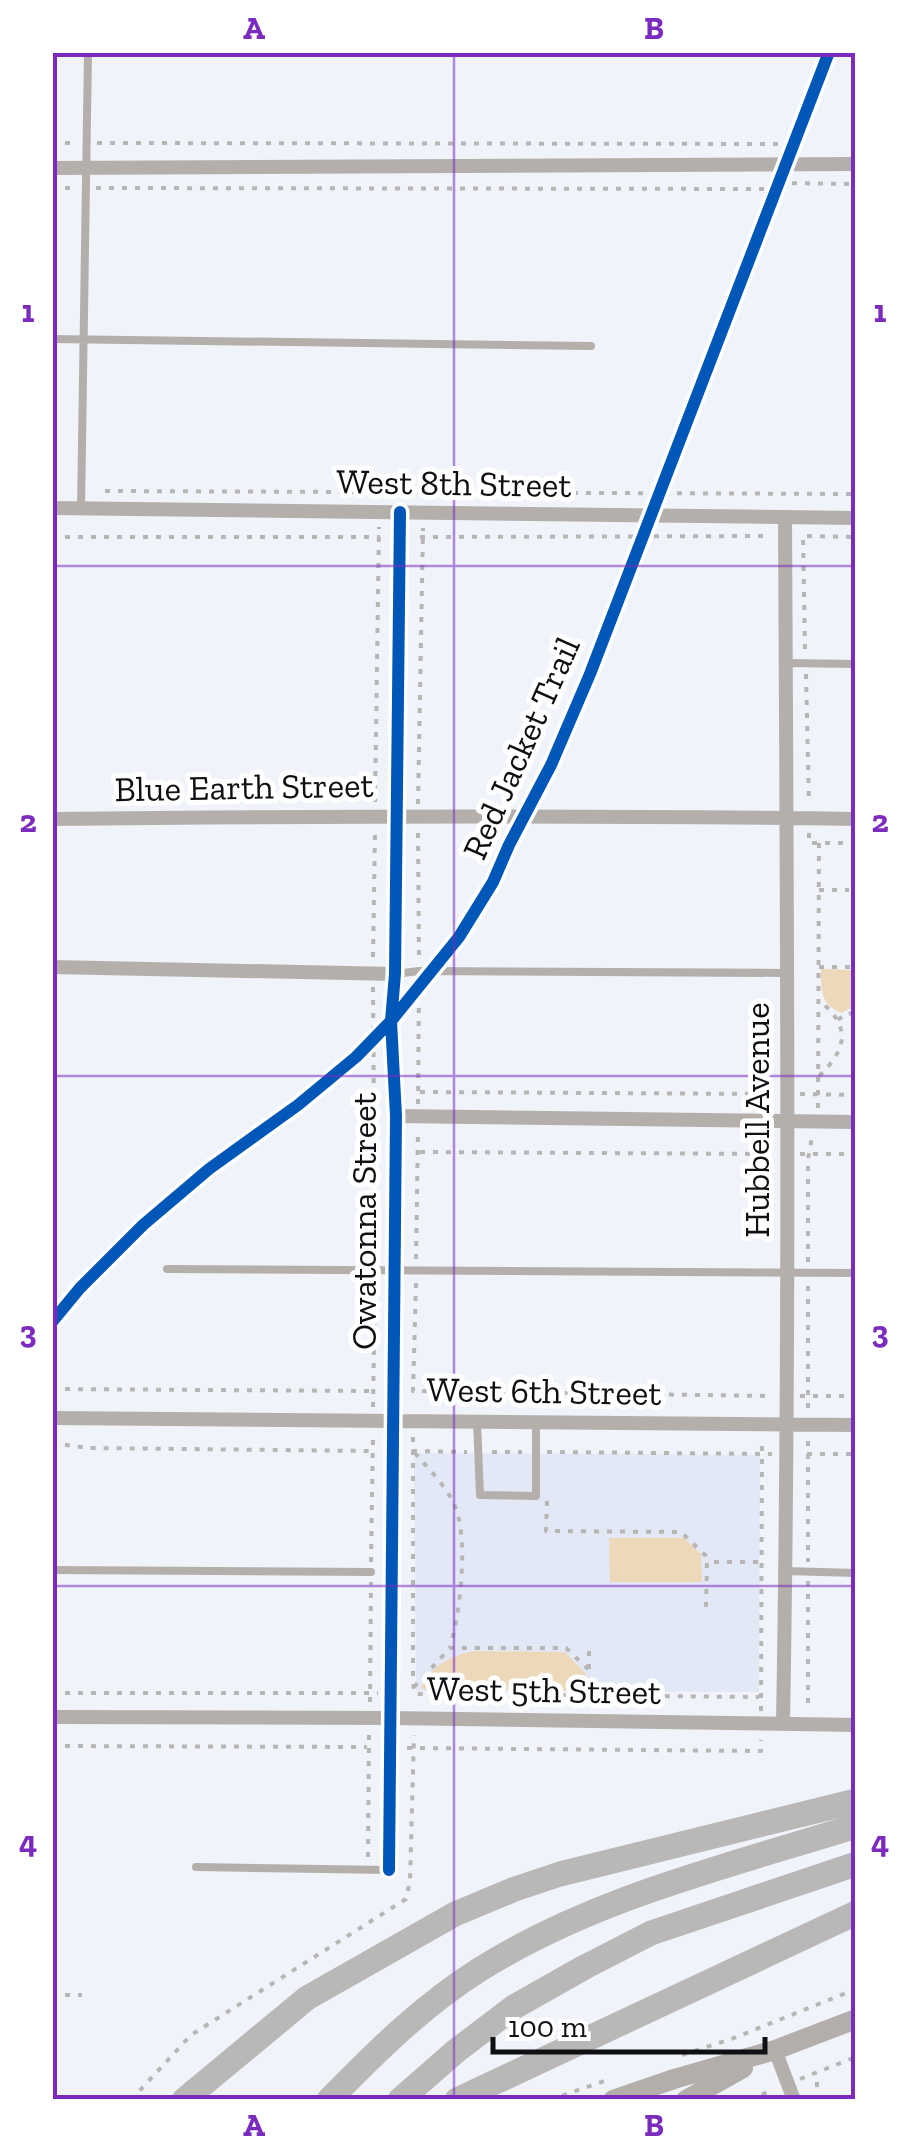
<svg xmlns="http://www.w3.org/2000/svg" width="908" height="2152" viewBox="0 0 908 2152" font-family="'Zilla Slab',serif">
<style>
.built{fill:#e2e8f6}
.green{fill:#eed8ba}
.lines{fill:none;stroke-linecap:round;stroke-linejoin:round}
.path{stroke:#b8b6b4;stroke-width:4;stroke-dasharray:5 8;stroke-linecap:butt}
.service{stroke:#b4afaa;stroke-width:8}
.minor{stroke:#b4afaa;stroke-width:14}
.secondary{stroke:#b3aeaa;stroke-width:20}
.motorway{stroke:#bab8b7;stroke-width:25}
.cycleway-casing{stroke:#fff;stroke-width:19}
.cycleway{stroke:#0057b8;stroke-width:12}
.grid{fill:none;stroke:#7b2cbf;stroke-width:2.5;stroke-opacity:0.55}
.labels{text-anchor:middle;stroke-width:10;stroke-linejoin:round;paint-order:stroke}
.street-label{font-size:35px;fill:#0e1014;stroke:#fff}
.neatline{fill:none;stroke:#7b2cbf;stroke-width:4}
.grid-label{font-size:32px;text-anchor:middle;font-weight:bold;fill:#7b2cbf}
</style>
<rect width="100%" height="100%" fill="#f0f3fa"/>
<path class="built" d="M414 1453 760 1455 759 1692 416 1691Z"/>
<path class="green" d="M821 969 855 970V1009H848L842 1013C820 1005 821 989 821 969Z
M609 1538H684L701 1554 702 1582H610Z
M475 1651 565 1652 586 1674V1691L421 1689C429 1666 452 1655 475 1651Z"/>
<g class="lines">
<path class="path" d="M52 143H73
M97 143 794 144
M779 183 856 184
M52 188H76
M96 188 776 189
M105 491 856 494
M52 537H380
M420 537 770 536
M805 649 803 536 856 537
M806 674 809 804
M375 802 379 527
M418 804 423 528
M418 833 419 959
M809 833V843H856
M819 890H849
M373 957 375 832
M819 967H856
M373 987 375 1257
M838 1020 845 1014 856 1013
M819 1076C846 1050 852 1028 821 1002
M420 1092 771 1094
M800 1094 856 1095
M418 1104 419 983
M818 1108 819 843
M420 1152 771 1154
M800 1154H856
M416 1259 418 1133
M808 1262V1159L812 1137
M416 1283 413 1391 771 1396
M808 1286V1412
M52 1389 374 1391
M800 1396H856
M373 1407 375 1282
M413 1437V1684L415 1694 759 1697
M808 1441V1562
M52 1443 89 1448 372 1451
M412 1451 467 1452
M492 1452H522
M547 1452 772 1454
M415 1453C428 1468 444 1484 453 1502 470 1535 460 1613 450 1648
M807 1454H856
M547 1501 546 1531 681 1532 705 1555 707 1562
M371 1562 373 1437
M808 1581V1707
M706 1607 707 1562H761
M414 1687 450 1648H566L589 1670
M52 1693H378
M589 1695V1643
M370 1702 371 1582
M761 1711 762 1440
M52 1746 367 1747
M407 1748 761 1751V1740
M368 1857 369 1732
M52 1995H82
M682 2055 734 2038 856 1989
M800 2079 856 2057
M131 2100 191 2035 406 1899 410 1881 414 1735
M550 2100 607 2080
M750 2100 772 2090
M817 2100V2074"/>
<path class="service" d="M52 339 591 346
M81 509 88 52
M787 663 856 664
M395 974 419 971 787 973
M167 1269 856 1273
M477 1421 480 1495 536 1496V1421
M52 1570 371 1572
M785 1571 856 1573
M196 1867 389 1870"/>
<path class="minor" d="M52 168 856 164
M52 508 856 518
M52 819C320 816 588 815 856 819
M52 967 395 974
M396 1116 856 1122
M52 1418 856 1425
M52 1717 390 1718 856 1725
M783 1724C790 1322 787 919 785 517
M389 1870 396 1116 391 1021 395 974 400 512
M775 2050 794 2100"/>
<path class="secondary" d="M613 2100 674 2079 775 2050 856 2019
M686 2100 743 2068"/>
<path class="motorway" d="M184 2100 307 1998 455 1914 515 1889 560 1874 856 1801
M329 2100C376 2052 422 2006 479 1970 593 1898 728 1866 856 1826
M400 2100 456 2051 514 2007 583 1968 651 1933 856 1864
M457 2100 856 1913"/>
<g class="cycleway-casing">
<path id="cycleway" d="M52 1322 80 1288 143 1225 209 1169 298 1105 356 1057 391 1021 459 937 493 882 509 845 551 765 590 674 829 52
M389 1870 396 1116 391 1021 395 974 400 512"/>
</g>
<use href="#cycleway" class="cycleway"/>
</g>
<path class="grid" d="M454 52V2100M52 566H856M52 1076H856M52 1586H856"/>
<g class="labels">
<g class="street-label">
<text transform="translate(454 483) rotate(1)" y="12">West 8th Street</text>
<text transform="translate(521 748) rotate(-66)" y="12">Red Jacket Trail</text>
<text transform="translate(244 787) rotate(-1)" y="12">Blue Earth Street</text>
<text transform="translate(757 1120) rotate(-90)" y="12">Hubbell Avenue</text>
<text transform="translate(364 1221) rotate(-90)" y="12">Owatonna Street</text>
<text transform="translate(544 1391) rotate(1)" y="12">West 6th Street</text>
<text transform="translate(544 1690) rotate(1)" y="12">West 5th Street</text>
</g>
</g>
<rect width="908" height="2152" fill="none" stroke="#ffffff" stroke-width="110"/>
<path d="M493 2037v15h272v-15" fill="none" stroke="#0e1014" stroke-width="5"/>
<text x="508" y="2037" font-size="30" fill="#0e1014" stroke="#ffffff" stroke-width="8" paint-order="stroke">100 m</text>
<rect x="55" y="55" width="798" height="2042" class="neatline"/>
<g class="grid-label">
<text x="254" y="39">A</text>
<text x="654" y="39">B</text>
<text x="28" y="322">1</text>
<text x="880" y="322">1</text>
<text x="28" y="832">2</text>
<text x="880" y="832">2</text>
<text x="28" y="1343">3</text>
<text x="880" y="1343">3</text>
<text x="28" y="1853">4</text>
<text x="880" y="1853">4</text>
<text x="254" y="2136">A</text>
<text x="654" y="2136">B</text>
</g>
</svg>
